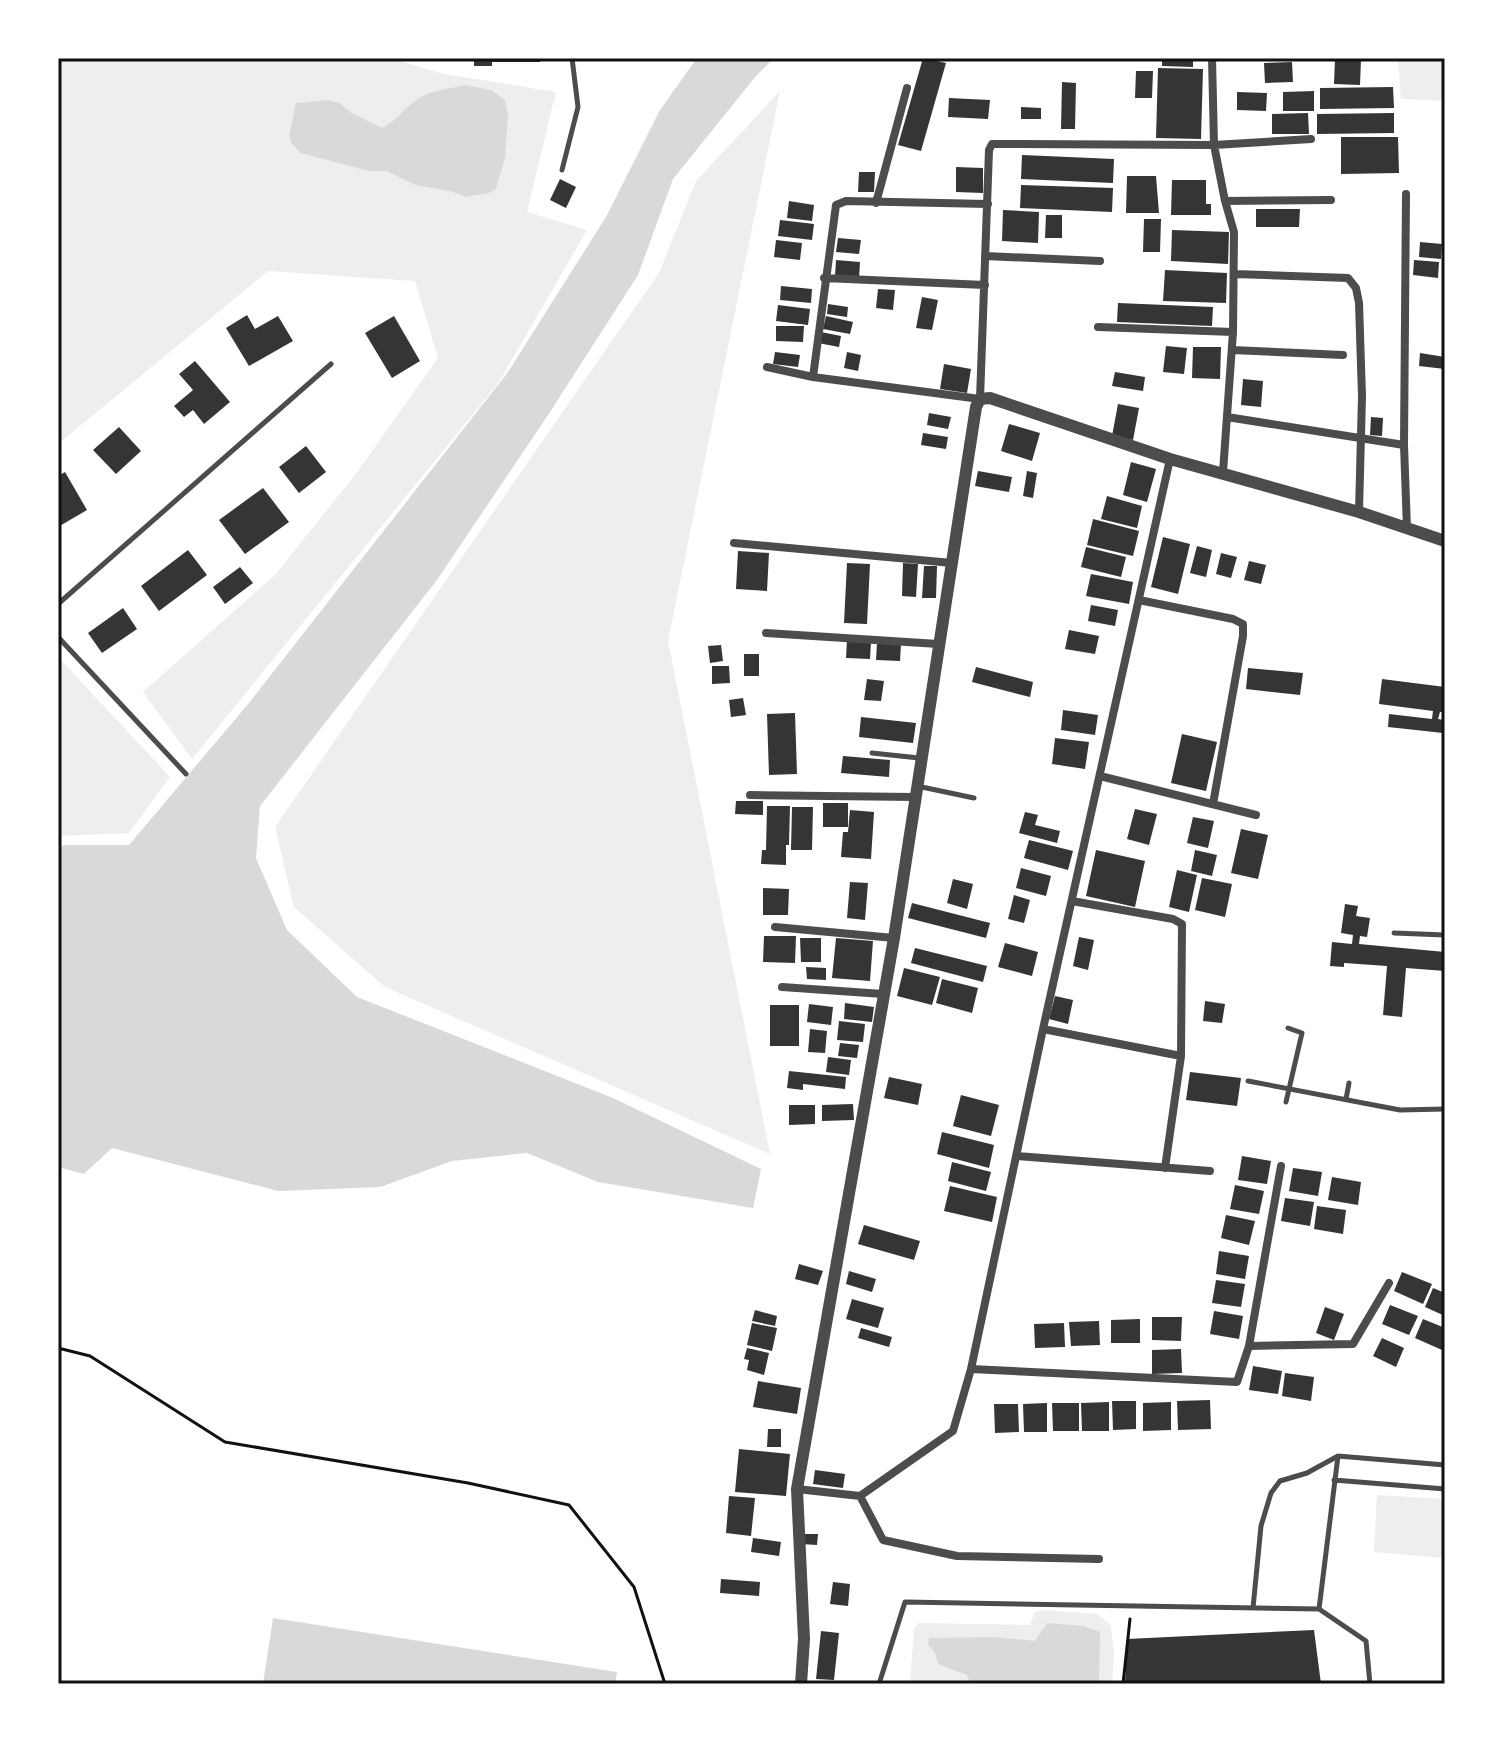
<svg xmlns="http://www.w3.org/2000/svg" width="1503" height="1742" viewBox="0 0 1503 1742" font-family="'Asap Condensed',sans-serif">
<style>
.green{fill:#eee}
.water{fill:#d9d9d9}
.building{fill:#353535}
.lines{fill:none;stroke-linecap:round;stroke-linejoin:round}
.path{stroke:#111;stroke-width:3}
.service{stroke:#4c4c4c;stroke-width:5}
.minor{stroke:#4c4c4c;stroke-width:8}
.tertiary{stroke:#4c4c4c;stroke-width:12}
.neatline{fill:none;stroke:#111;stroke-width:3}
</style>
<rect width="100%" height="100%" fill="#fff"/>
<path class="green" d="M58 58H390L444 74 556 92 527 212 587 230 499 382 192 759 143 692 275 575 355 475 438 358 415 281 268 271 58 444Z
M1398 58H1445V101L1401 99Z
M780 91 668 641 770 1154 385 987 294 907 275 827 659 273 696 181Z
M58 657 170 777 129 833 58 836Z
M1377 1495 1445 1499V1558L1374 1552Z
M1046 1610 1097 1614 1111 1625 1114 1655 1112 1684H910L914 1628 919 1623 1030 1625 1035 1612Z"/>
<path class="water" d="M697 58H774L756 76 673 179 638 275 550 412 437 580 260 806 256 858 287 930 357 997 613 1098 761 1169 753 1208 598 1182 527 1153 452 1161 380 1187 278 1191 112 1148 84 1174 58 1167V849L64 845H129L249 703 508 372 606 217 660 110Z
M465 85 491 90 505 100 508 115 505 158 496 189 489 193 465 197 454 192 416 185 386 171H369L301 153 292 144 289 136 296 103 328 100 340 103 350 112 382 128C397 121 403 109 416 100 431 90 448 89 465 85Z
M273 1618 617 1672 615 1684H263Z
M1047 1623 1083 1626 1100 1632 1099 1684H971L967 1675 938 1664 935 1652 928 1645 929 1638 995 1637 1035 1641Z"/>
<path class="building" d="M474 58H540V62H492V66H474Z
M923 58 946 63 921 151 898 145Z
M1162 58H1193V67L1162 66Z
M1335 59H1361L1360 85 1334 84Z
M1292 62 1293 82 1265 83 1264 63Z
M1158 68 1203 69 1201 139 1156 138Z
M1136 71H1153L1152 98H1135Z
M1062 82 1076 83 1075 129H1061Z
M1393 87 1394 108 1320 109V88Z
M1314 91V111H1283V92Z
M1237 92 1267 93 1266 111 1237 110Z
M949 98 990 100 988 119 948 117Z
M1021 107 1041 108V119H1021Z
M1308 113 1309 134H1272V114Z
M1394 113V133L1317 134V114Z
M1341 137H1398L1399 173 1341 174Z
M1022 155 1114 159 1113 183 1021 179Z
M956 167 983 168V193L956 192Z
M859 172H875L874 192H858Z
M1127 176H1156L1159 213H1126Z
M560 179 576 187 566 208 550 200Z
M1172 180H1206V204H1211V215H1171Z
M1021 185 1113 188 1112 212 1020 208Z
M789 201 814 205 812 221 787 218Z
M1256 209H1300L1299 227H1256Z
M1003 210 1039 212 1038 243 1002 241Z
M1046 215H1062V238H1045Z
M1144 219H1161L1160 252H1143Z
M780 220 814 224 812 240 778 236Z
M1172 230 1229 232 1228 264 1171 261Z
M838 238 861 240 859 254 836 252Z
M776 240 802 243 800 260 774 257Z
M1420 242 1442 244 1441 259 1419 257Z
M836 260 860 262 859 279 835 277Z
M1414 260 1439 262 1438 278 1413 275Z
M1165 270 1227 273 1226 303 1163 301Z
M781 286 812 289 811 303 780 300Z
M878 289 895 290 893 310 876 308Z
M922 297 938 300 932 330 916 328Z
M1118 303 1213 307 1212 326 1117 322Z
M828 304 848 307 847 317 827 314Z
M778 305 810 309 808 325 776 321Z
M247 315 255 329 278 316 293 341 249 366 226 328Z
M394 316 420 361 392 378 365 333Z
M826 316 853 322 850 334 823 329Z
M776 326H804L803 342 776 341Z
M821 332 841 336 839 347 818 343Z
M1166 346 1187 348 1184 374 1163 372Z
M1193 347H1221L1220 379 1192 378Z
M775 352 800 355 798 367 773 364Z
M847 352 861 355 858 371 844 368Z
M1420 353 1445 357V369L1419 366Z
M195 361 230 402 204 424 193 410 184 417 174 406 193 390 179 374Z
M944 364 971 369 967 393 940 389Z
M1115 372 1145 377 1143 391 1112 386Z
M1243 379 1263 381 1261 407 1241 405Z
M1118 404 1139 408 1133 440 1112 436Z
M929 413 951 417 948 429 927 425Z
M1371 417 1383 418 1382 436 1370 435Z
M1009 424 1040 433 1032 461 1001 451Z
M119 427 141 451 116 474 93 450Z
M923 433 948 437 946 449 921 445Z
M306 446 326 472 299 493 279 467Z
M1131 462 1156 469 1147 502 1123 495Z
M978 471 1012 477 1009 492 975 486Z
M1027 471 1037 473 1033 498 1023 496Z
M65 472 87 510 58 527V476Z
M263 488 289 522 245 554 219 520Z
M1107 496 1142 506 1137 528 1101 519Z
M1093 519 1139 531 1133 556 1087 545Z
M1163 537 1190 544 1178 594 1151 587Z
M1197 546 1212 550 1206 577 1190 573Z
M1086 547 1126 557 1121 577 1081 567Z
M188 550 207 575 159 611 141 586Z
M738 551 769 553 767 591 736 589Z
M1221 553 1237 557 1231 578 1216 574Z
M1249 561 1266 565 1261 584 1244 580Z
M847 563 870 564 867 624 844 623Z
M903 563 918 564 916 597 902 596Z
M924 566H937L936 598H922Z
M240 567 253 583 225 604 213 587Z
M1091 574 1133 582 1129 604 1086 596Z
M1091 605 1118 610 1115 626 1088 621Z
M123 608 137 629 102 653 88 633Z
M1069 630 1099 636 1095 654 1065 649Z
M847 640 871 642 870 659 846 658Z
M877 643 901 644 900 661 876 660Z
M721 645 723 661 710 663 708 646Z
M744 654H759V676H744Z
M712 666H729L730 683 712 684Z
M976 667 1033 682 1030 697 972 682Z
M1248 668 1303 673 1300 695 1246 689Z
M867 679 884 681 881 701 864 700Z
M1382 679 1445 687V712H1440L1438 719 1444 720 1443 733 1388 727 1389 714 1432 719 1433 711 1379 704Z
M743 698 746 715 731 717 729 700Z
M1063 710 1098 715 1095 735 1061 730Z
M795 713 797 774 769 775 767 714Z
M861 717 916 723 913 743 859 737Z
M1182 734 1217 742 1206 791 1171 783Z
M1055 738 1089 742 1085 769 1052 764Z
M843 756 890 760 889 777 841 773Z
M736 801H763V815L735 814Z
M823 803H848V827H823Z
M767 806H790L789 845H786V865L761 864 762 850H766Z
M792 807H813L812 850H791Z
M1135 809 1157 814 1149 845 1127 839Z
M850 810 874 812 871 859 841 857 843 832H848Z
M1025 812 1038 815 1035 825 1060 831 1057 843 1019 833Z
M1193 817 1214 821 1208 848 1187 843Z
M1241 829 1268 835 1258 879 1231 873Z
M1029 840 1073 851 1068 870 1024 858Z
M1096 850 1145 861 1135 907 1086 896Z
M1195 850 1217 855 1212 876 1191 871Z
M1021 868 1051 876 1046 896 1016 888Z
M1177 870 1197 875 1189 912 1169 907Z
M1202 878 1232 884 1225 917 1195 910Z
M953 879 973 884 967 909 947 903Z
M850 882 868 883 865 920 847 918Z
M763 888 789 889 788 915H763Z
M1014 895 1030 900 1024 923 1008 919Z
M912 903 990 923 986 938 908 918Z
M1345 904 1358 906 1356 916 1370 918 1367 937 1360 936 1359 944 1445 952V971L1406 968 1402 1017 1383 1015 1387 966 1344 963V967L1330 966 1332 942 1352 944 1353 935 1341 933Z
M764 936H796L795 963 763 962Z
M1079 937 1094 940 1088 970 1073 966Z
M800 938H821V962H801Z
M836 938 873 941 870 981 832 978Z
M1005 943 1038 952 1032 976 998 967Z
M915 948 987 966 983 982 911 963Z
M806 967 826 968V980L807 979Z
M904 968 940 977 932 1005 897 996Z
M942 979 978 988 972 1013 936 1003Z
M1055 996 1073 1000 1068 1024 1049 1019Z
M1205 1001 1225 1004 1222 1023 1203 1021Z
M845 1003 874 1007 872 1022 844 1019Z
M809 1004 833 1007 831 1025 807 1022Z
M770 1005H799V1046H770Z
M839 1021 865 1024 863 1042 837 1040Z
M810 1029 827 1031 825 1053 808 1052Z
M840 1043 859 1045 857 1058 838 1056Z
M828 1057 851 1060 849 1075 826 1072Z
M789 1071 846 1077 845 1089 803 1084V1090L787 1088Z
M1190 1072 1241 1078 1237 1106 1186 1100Z
M889 1077 922 1084 918 1105 884 1098Z
M961 1095 999 1105 991 1136 953 1126Z
M853 1104 854 1120 822 1121V1105Z
M789 1105H815V1124L789 1125Z
M942 1132 994 1145 989 1168 937 1154Z
M1242 1156 1271 1161 1267 1184 1238 1180Z
M952 1162 991 1172 986 1191 948 1181Z
M1293 1168 1322 1172 1318 1196 1289 1191Z
M1332 1177 1361 1182 1358 1205 1328 1200Z
M1235 1185 1264 1191 1259 1214 1230 1209Z
M950 1186 997 1197 992 1222 944 1211Z
M1285 1198 1314 1202 1310 1226 1281 1221Z
M1317 1206 1346 1210 1343 1234 1314 1229Z
M1226 1215 1255 1221 1249 1245 1221 1238Z
M864 1225 920 1241 914 1260 858 1244Z
M1219 1251 1249 1256 1245 1279 1216 1274Z
M799 1264 823 1271 818 1285 795 1279Z
M849 1271 876 1279 872 1292 846 1284Z
M1402 1272 1432 1284 1423 1304 1394 1291Z
M1216 1280 1245 1284 1241 1307 1212 1303Z
M1433 1288 1445 1293V1316L1425 1307Z
M852 1299 884 1308 878 1328 846 1319Z
M1390 1305 1418 1316 1409 1335 1382 1324Z
M1325 1307 1344 1314 1334 1340 1316 1333Z
M755 1310 777 1316 775 1326 752 1321Z
M1214 1311 1243 1316 1239 1339 1210 1334Z
M1152 1317H1182L1181 1341 1152 1340Z
M1140 1319V1343H1111V1320Z
M1423 1319 1445 1328V1342L1442 1350 1415 1338Z
M1099 1321 1100 1345 1071 1346 1069 1322Z
M752 1323 777 1328 772 1351 747 1345Z
M1064 1323 1065 1347 1035 1348 1034 1324Z
M861 1328 892 1337 889 1347 858 1338Z
M1382 1338 1404 1348 1396 1367 1373 1356Z
M747 1348 769 1353 764 1375 747 1370 749 1360 744 1359Z
M1181 1349 1182 1373 1152 1374V1350Z
M1253 1366 1282 1371 1278 1394 1249 1390Z
M1285 1373 1314 1377 1311 1401 1282 1396Z
M758 1381 801 1388 797 1414 753 1407Z
M1210 1400 1211 1429 1178 1430 1177 1401Z
M1112 1401H1136V1429L1113 1430Z
M1109 1402V1431H1082L1081 1403Z
M1171 1402V1430L1143 1431V1403Z
M1047 1403V1432H1024L1023 1404Z
M1052 1403H1079V1431H1053Z
M994 1404H1018L1019 1432 995 1433Z
M768 1429H781V1447H767Z
M739 1449 790 1454 786 1496 735 1492Z
M815 1470 845 1474 843 1488 813 1484Z
M729 1496 755 1498 751 1536 726 1533Z
M801 1534H818L817 1545 800 1544Z
M753 1538 781 1542 779 1556 751 1552Z
M721 1579 760 1582 759 1596 720 1593Z
M833 1582 850 1584 848 1606 830 1604Z
M1314 1630 1321 1684H1125L1127 1639Z
M821 1631 839 1633 834 1680 816 1679Z"/>
<g class="lines">
<path class="path" d="M58 1348 90 1356 225 1442 468 1483 569 1505 634 1587 665 1684
M1123 1684 1130 1619"/>
<path class="service" d="M562 170 578 107 572 58
M58 604 331 364
M58 637 186 774
M872 753 919 758
M917 786 974 798
M1394 933 1445 935
M1248 1081 1400 1110 1445 1109
M1346 1099 1349 1083
M1286 1102 1302 1033 1288 1028
M1334 1480 1445 1489
M1253 1608 1261 1526 1271 1493 1280 1481 1307 1473 1338 1456 1445 1465
M1319 1609 1366 1641 1370 1684
M879 1684 905 1602 1319 1609 1338 1456"/>
<path class="minor" d="M1212 58 1214 145 1225 201 1234 232 1233 332 1223 472
M1406 194 1404 445 1407 529
M1225 201 1331 200
M876 203 907 88
M985 256 1100 261
M1235 274 1348 278 1356 288 1359 303 1362 396 1359 512
M824 278 985 285
M1098 327 1233 332
M1232 350 1343 355
M767 367 813 377 980 399 989 150 992 144 1214 145 1311 139
M813 377 836 205 846 201 988 204
M1227 417 1404 445
M734 543 952 563
M1139 600 1233 619 1243 624V636L1213 804
M766 633 938 644
M1100 776 1256 815
M750 795 914 797
M1072 901 1173 919 1182 924 1181 1056 1165 1168
M775 927 894 938
M782 987 883 994
M1043 1029 1181 1056
M1017 1156 1210 1171
M1249 1346 1353 1344 1389 1283
M971 1369 1237 1382 1249 1346 1281 1166
M797 1489 860 1496 953 1431 971 1369 1043 1029 1170 459
M860 1496 883 1540 957 1556 1099 1559"/>
<path class="tertiary" d="M801 1684 804 1639 797 1489 894 938 976 407 980 399 990 398 1170 459 1359 512 1445 541"/>
</g>
<rect width="1503" height="1742" fill="none" stroke="#ffffff" stroke-width="120"/>
<rect x="60" y="60" width="1383" height="1622" class="neatline"/>
</svg>
